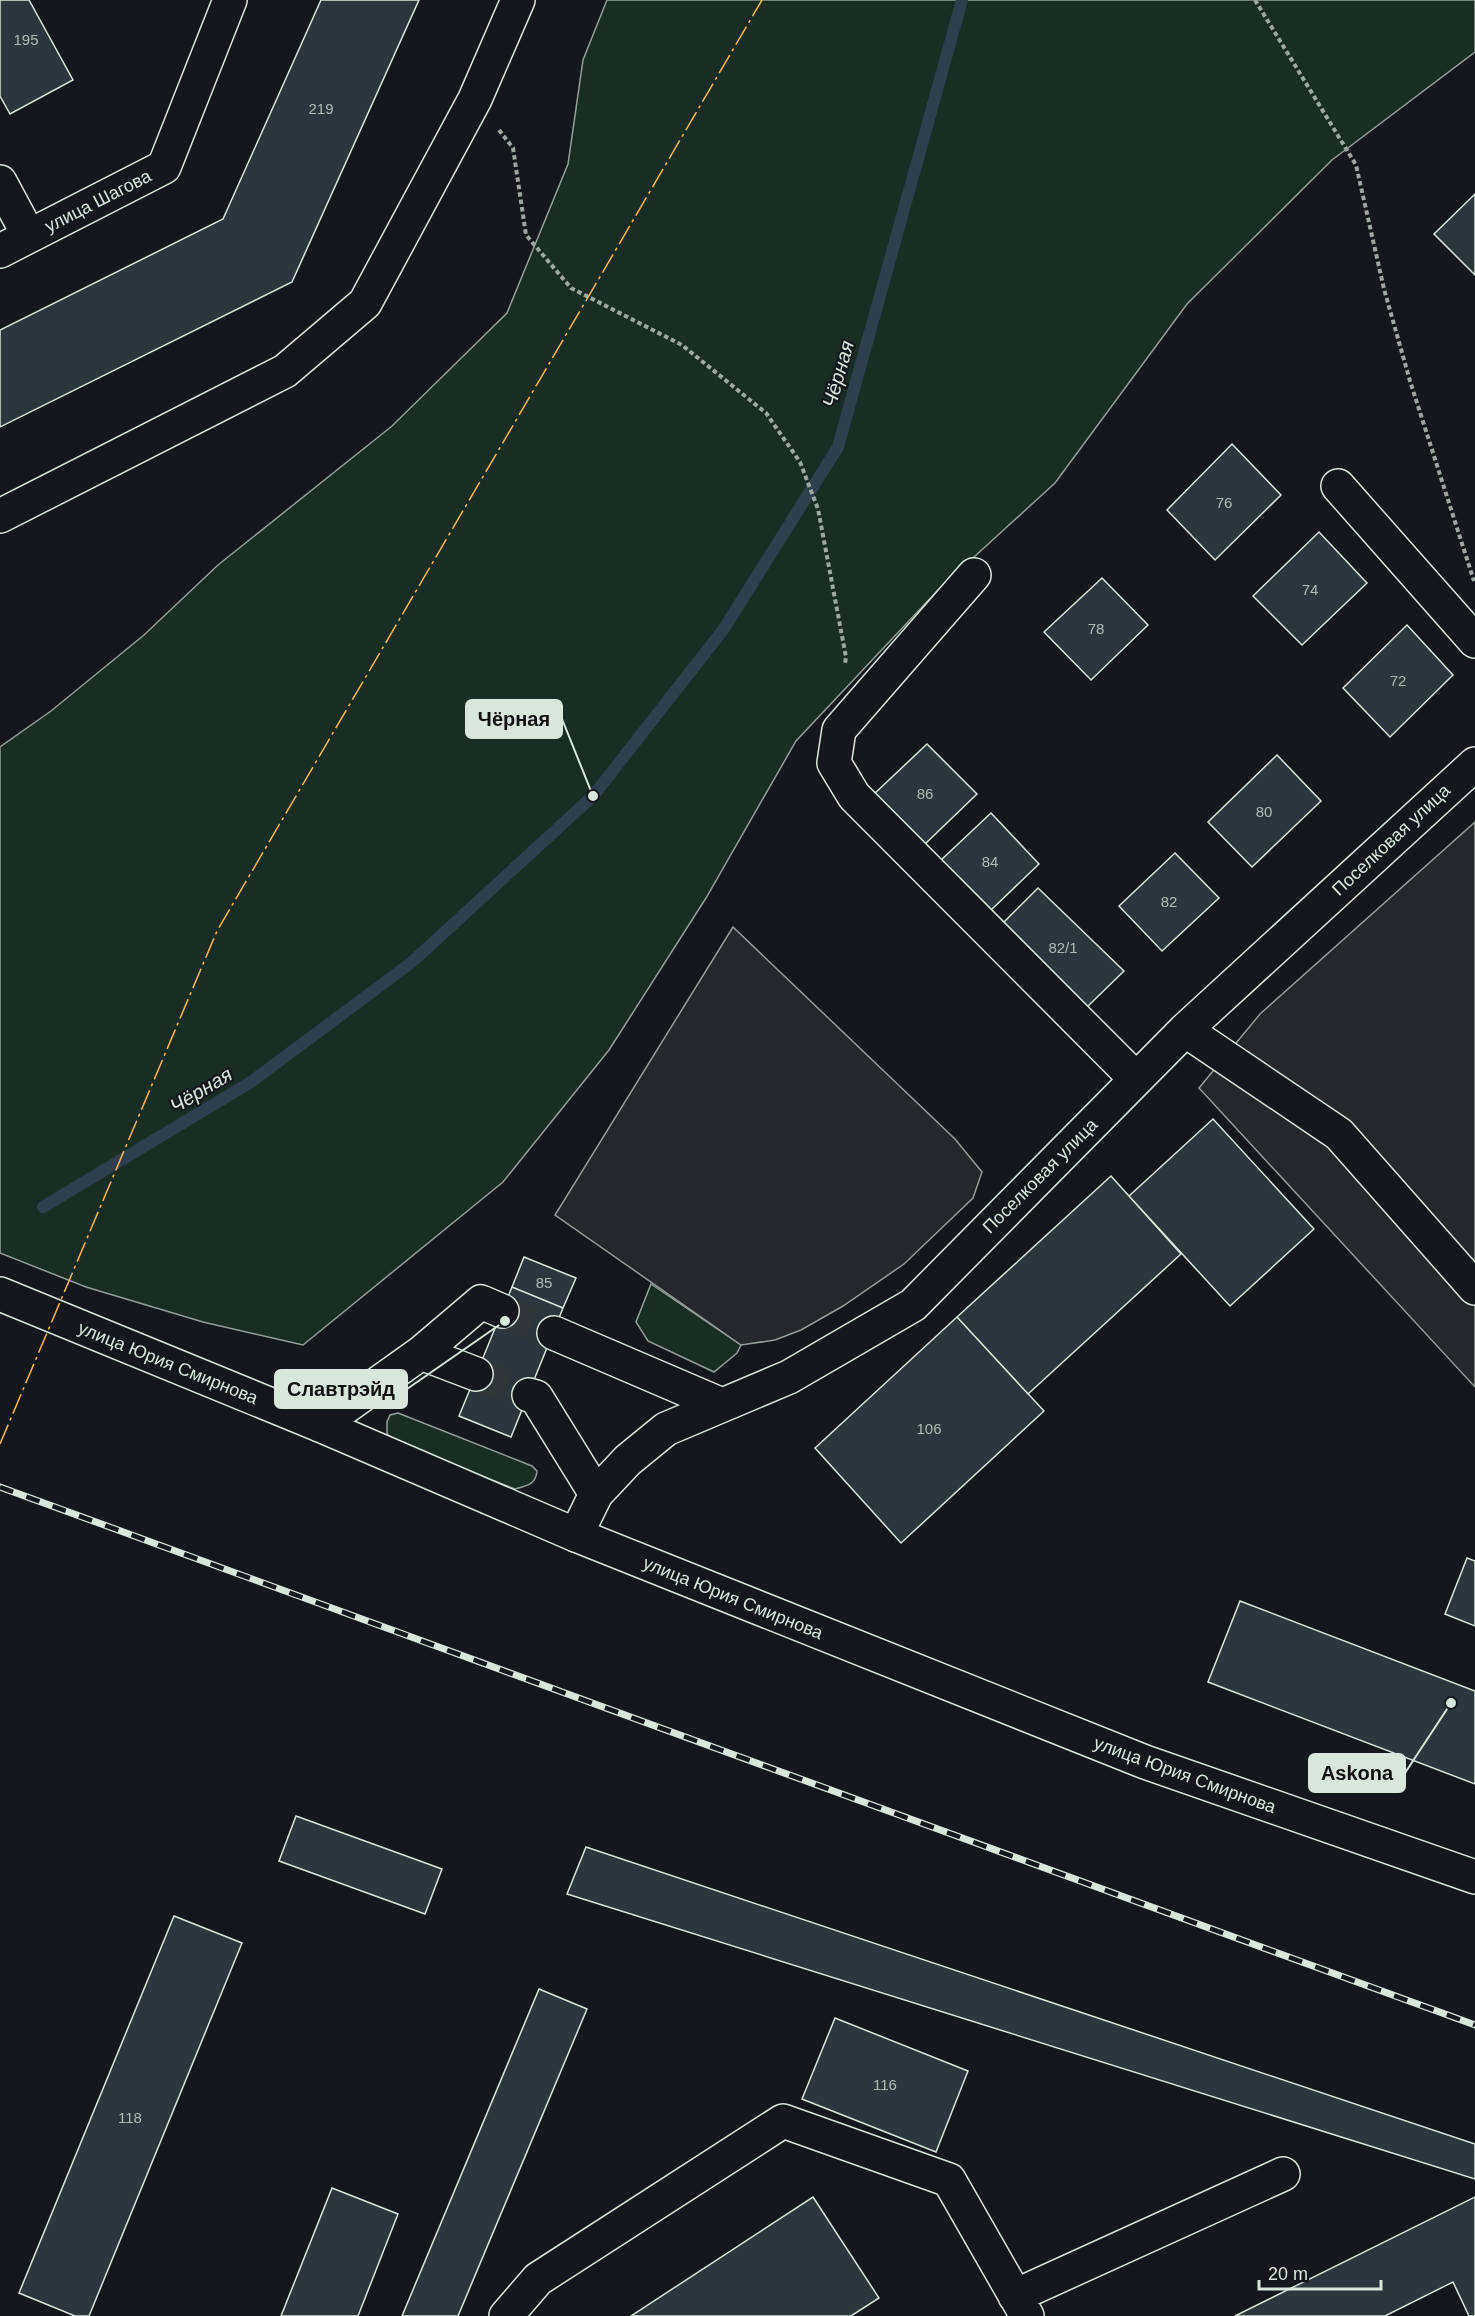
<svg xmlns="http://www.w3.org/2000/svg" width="1475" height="2316" viewBox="0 0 1475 2316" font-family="Helvetica,sans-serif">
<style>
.green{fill:#1a2d24;stroke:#939e99;stroke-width:1.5}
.parking{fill:#24282b;stroke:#939e99;stroke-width:1.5}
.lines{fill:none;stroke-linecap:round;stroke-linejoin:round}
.stream{stroke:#2f3f4d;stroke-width:12}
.building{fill:#2c363c;stroke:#d8e6dc;stroke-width:1.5}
.minor-tunnel{stroke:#313739;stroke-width:33;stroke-dasharray:33 16;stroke-linecap:butt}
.minor-casing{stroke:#d8e6dc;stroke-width:36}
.major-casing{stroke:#d8e6dc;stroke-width:36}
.path{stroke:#9da8a2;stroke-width:4;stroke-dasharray:4.5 3;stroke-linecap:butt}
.minor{stroke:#14181c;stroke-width:33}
.major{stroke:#14181c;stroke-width:33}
.rail-casing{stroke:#d8e6dc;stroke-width:7}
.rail{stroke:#14181c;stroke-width:4.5;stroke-dasharray:14;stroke-linecap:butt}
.power{stroke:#ffb74d;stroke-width:1.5;stroke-dasharray:21 4.5 3 4.5;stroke-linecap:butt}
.labels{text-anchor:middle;stroke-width:4.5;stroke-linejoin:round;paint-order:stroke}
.number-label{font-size:15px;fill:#adbab4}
.street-label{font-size:18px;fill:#d8e6dc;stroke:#14181c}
.water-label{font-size:20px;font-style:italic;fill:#d8e6dc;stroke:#14181c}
.leader{fill:none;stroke:#d8e6dc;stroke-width:2}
.callout-dot{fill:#d8e6dc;stroke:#14181c;stroke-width:2}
.callout{fill:#d8e6dc;stroke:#d8e6dc;stroke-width:2}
.callout-label{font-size:20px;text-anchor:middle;font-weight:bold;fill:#111}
</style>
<rect width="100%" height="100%" fill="#14181c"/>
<path class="green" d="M607 0H1475V52L1332 160 1187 304 1055 483 938 590 796 741 706 898 609 1050 503 1182 303 1345 203 1322 86 1287 0 1253V747L51 711 144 635 218 565 392 426 507 313 568 164 583 60Z
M651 1284 741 1345 737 1353 714 1372 648 1341 636 1322Z
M398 1413 532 1466 537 1471C536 1484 527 1486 515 1489L397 1443 387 1434V1422L390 1415Z"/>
<path class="parking" d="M1475 822V1387L1199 1088 1260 1014Z
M733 927 955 1139 982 1172 973 1198 904 1264 843 1306 801 1330 775 1340 741 1345 555 1215Z"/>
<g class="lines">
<path class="stream" d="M43 1207 251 1082 412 962 593 796 723 630 838 447 962 0"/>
</g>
<path class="building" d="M0 0H29L73 80 10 114 0 96Z
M321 0H419L292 282 0 427V330L223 219Z
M1475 194V275L1434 234Z
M1232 444 1281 495 1215 560 1167 510Z
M1319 532 1367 583 1302 645 1253 596Z
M1102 578 1148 625 1091 680 1044 632Z
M1407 625 1453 675 1390 737 1343 688Z
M927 744 977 794 924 845 873 795Z
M1277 755 1321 801 1252 867 1208 822Z
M991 813 1039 864 989 912 940 861Z
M1175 853 1219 898 1162 951 1119 906Z
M1038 888 1124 971 1087 1007 1002 924Z
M1213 1119 1314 1229 1230 1306 1129 1196Z
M1111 1176 1181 1254 1028 1394 957 1317Z
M524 1257 576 1278 563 1308 512 1287Z
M512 1287 563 1308 511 1437 459 1416Z
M957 1317 1044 1411 901 1543 815 1448Z
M1467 1558 1475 1561V1626L1445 1614Z
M1240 1601 1475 1691V1784L1208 1682Z
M296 1816 442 1869 425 1914 279 1861Z
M586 1847 1475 2144V2179L567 1894Z
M174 1916 242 1943 89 2316H75L19 2293Z
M539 1989 587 2009 458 2316H402Z
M835 2018 968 2071 936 2152 802 2099Z
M332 2188 398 2214 358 2316H281Z
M813 2197 879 2298 851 2316H631Z
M1475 2197V2316H1469L1453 2282 1385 2316H1235Z"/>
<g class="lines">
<path class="minor-tunnel" d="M502 1311 554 1333
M476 1374 529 1395"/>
<g class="minor-casing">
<path id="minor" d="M0 182 29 236
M0 251 164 167 230 0
M1338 486 1475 641
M0 516 285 371 365 303 475 99 518 0
M974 575 839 730 834 763 854 796 1136 1079
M1185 1030 1339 1134 1475 1288
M554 1333 722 1405
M421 1353 476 1374
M529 1395 536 1397 596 1494
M320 1425 421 1353 481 1302 502 1311
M576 1535 596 1494 628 1460 666 1429 789 1377 913 1305 1185 1030 1475 764
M1015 2296 1283 2174
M506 2316 538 2279 783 2121 949 2180 1027 2316"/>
</g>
<g class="major-casing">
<path id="major" d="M0 1294 320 1425 576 1535 1145 1762 1475 1877"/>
</g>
<path class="path" d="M1255 0 1356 165 1384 289 1410 381 1474 581
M499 130 513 148 526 235 571 288 682 345 766 413 800 462 818 509 846 657 845 664"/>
<use href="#minor" class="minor"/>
<use href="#major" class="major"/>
<g class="rail-casing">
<path id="rail" d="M0 1487 1475 2025"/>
</g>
<use href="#rail" class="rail"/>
<path class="power" d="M0 1444 217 931 762 0"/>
</g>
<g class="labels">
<g class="number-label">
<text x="26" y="45">195</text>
<text x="321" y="114">219</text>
<text x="1224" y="508">76</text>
<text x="1310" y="595">74</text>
<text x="1096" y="634">78</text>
<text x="1398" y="686">72</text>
<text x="925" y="799">86</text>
<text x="1264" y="817">80</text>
<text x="990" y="867">84</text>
<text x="1169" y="907">82</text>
<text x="1063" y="953">82/1</text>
<text x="544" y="1288">85</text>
<text x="929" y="1434">106</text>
<text x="885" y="2090">116</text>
<text x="130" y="2123">118</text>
</g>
<g class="street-label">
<text transform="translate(98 201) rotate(-27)" y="6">улица Шагова</text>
<text transform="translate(1391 840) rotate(-43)" y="6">Поселковая улица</text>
<text transform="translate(1040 1176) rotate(-45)" y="6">Поселковая улица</text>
<text transform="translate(168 1363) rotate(22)" y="6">улица Юрия Смирнова</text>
<text transform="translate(733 1598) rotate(22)" y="6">улица Юрия Смирнова</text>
<text transform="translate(1185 1775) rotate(20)" y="6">улица Юрия Смирнова</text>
</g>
<g class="water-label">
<text transform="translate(838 374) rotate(-74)" y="7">Чёрная</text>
<text transform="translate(201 1090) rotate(-31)" y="7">Чёрная</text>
</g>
</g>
<path class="leader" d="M593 796L562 719M505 1321L407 1389M1451 1703L1405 1773"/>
<g class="callout-dot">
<circle cx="593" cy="796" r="6"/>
<circle cx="505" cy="1321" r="6"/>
<circle cx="1451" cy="1703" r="6"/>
</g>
<g class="callout">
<rect x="466" y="700" width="96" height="38" rx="6"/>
<rect x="275" y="1370" width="132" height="38" rx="6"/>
<rect x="1309" y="1754" width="96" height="38" rx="6"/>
</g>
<g class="callout-label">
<text x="514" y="726">Чёрная</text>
<text x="341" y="1396">Славтрэйд</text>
<text x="1357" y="1780">Askona</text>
</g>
<path d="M1259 2280v9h122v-9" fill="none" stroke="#d8e6dc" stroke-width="3"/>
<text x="1268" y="2280" font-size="18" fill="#d8e6dc" stroke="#14181c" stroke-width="4.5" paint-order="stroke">20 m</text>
</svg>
